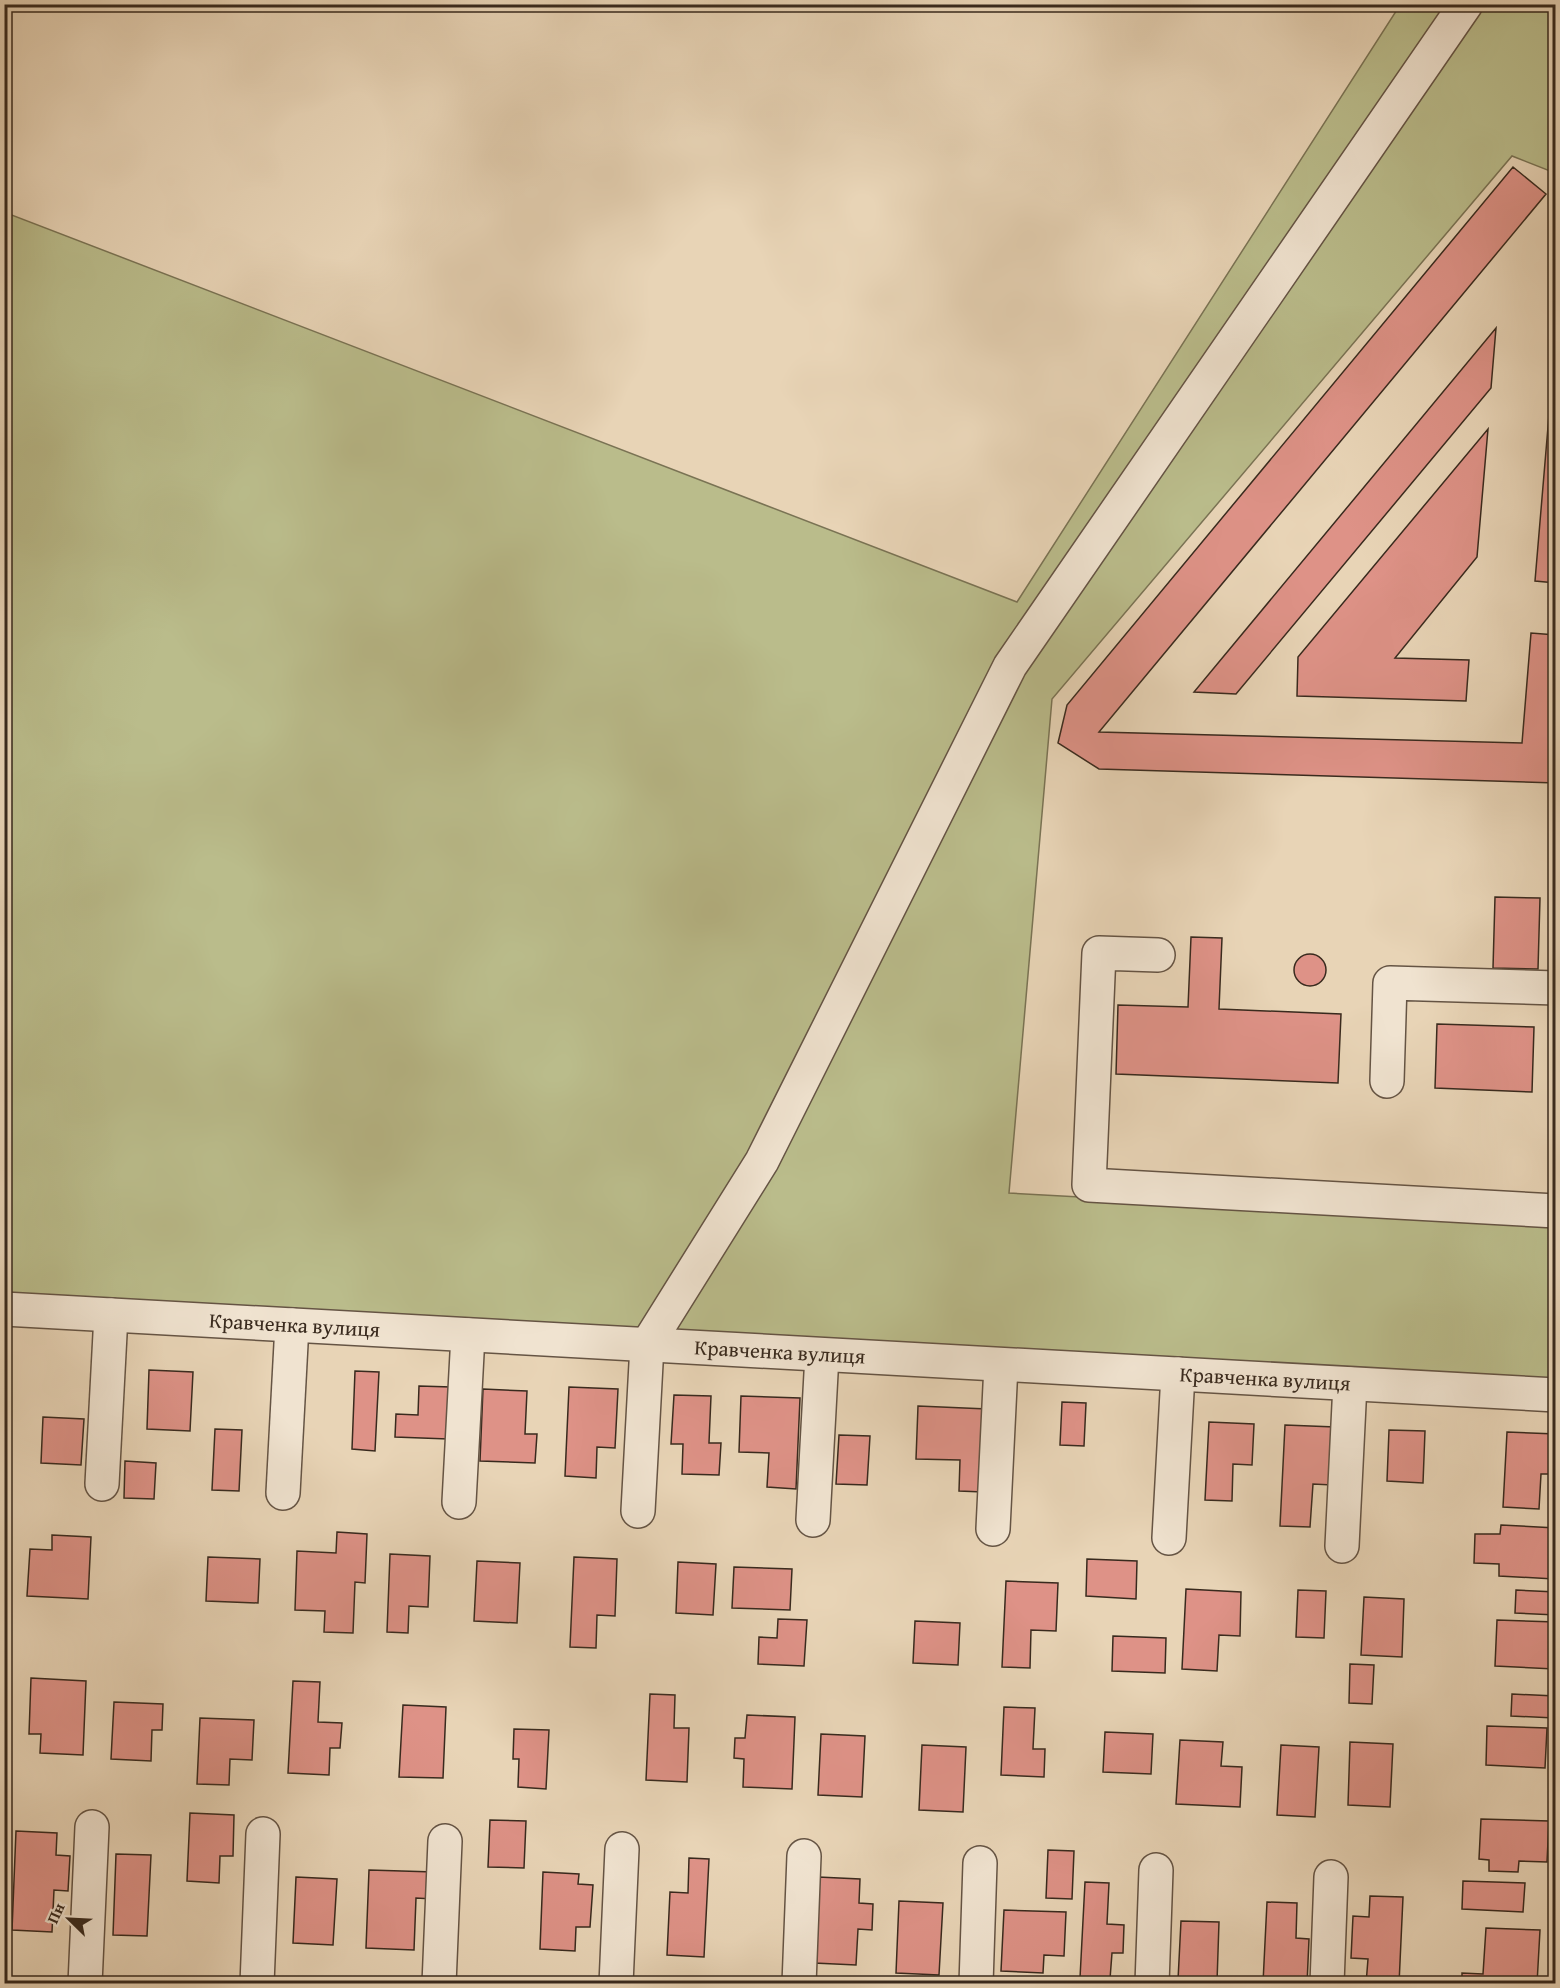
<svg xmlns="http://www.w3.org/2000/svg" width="1560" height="1988" viewBox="0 0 1560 1988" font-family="'Gentium Book Plus',serif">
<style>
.green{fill:#babc8b;stroke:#7a7354;stroke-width:1.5}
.building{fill:#de9287;stroke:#392a1e;stroke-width:1.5}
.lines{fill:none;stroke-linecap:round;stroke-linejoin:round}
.minor-casing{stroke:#655444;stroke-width:36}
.minor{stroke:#f0e3d0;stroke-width:33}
.labels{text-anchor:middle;stroke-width:4.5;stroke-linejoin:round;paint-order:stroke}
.street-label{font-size:21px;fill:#392a1e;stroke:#f0e3d0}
</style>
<rect width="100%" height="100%" fill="#e8d4b6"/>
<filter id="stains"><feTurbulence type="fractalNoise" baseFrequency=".00333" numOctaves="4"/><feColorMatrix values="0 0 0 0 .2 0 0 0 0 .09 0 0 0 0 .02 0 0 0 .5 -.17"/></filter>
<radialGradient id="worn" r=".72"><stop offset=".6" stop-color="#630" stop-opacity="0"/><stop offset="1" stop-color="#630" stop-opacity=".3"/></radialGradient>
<path class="green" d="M1400 5H1555V173L1512 156 1052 699 1009 1193 1555 1223V1381L5 1295 4 212 1017 602Z"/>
<path class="building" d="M1513 167 1546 194 1099 732 1522 743 1531 633 1556 635V783L1099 769 1058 743 1067 705Z
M1496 328 1491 388 1236 694 1194 692Z
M1556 332V583L1535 581Z
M1488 429 1477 557 1395 658 1469 660 1466 701 1297 696 1298 657Z
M1495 897 1540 898 1538 969 1493 968Z
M1191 937 1222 938 1219 1009 1341 1014 1338 1083 1116 1074 1118 1005 1188 1007Z
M1294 970a16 16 0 1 1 32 0a16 16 0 1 1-32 0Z
M1437 1024 1534 1027 1532 1092 1435 1088Z
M4 1354H8L6 1407H4Z
M149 1370 193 1372 190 1431 147 1429Z
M355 1371 379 1372 375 1451 352 1449Z
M419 1386 451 1387 448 1439 395 1437 396 1414 418 1415Z
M569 1387 618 1389 615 1448 597 1447 596 1478 565 1476Z
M483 1389 527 1391 525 1434H537L535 1463 480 1461Z
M674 1395 711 1396 709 1443H721L719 1475 682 1474 683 1444H671Z
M741 1396 800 1398 796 1489 767 1487 769 1453 739 1452Z
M1062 1402 1086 1403 1084 1446 1060 1445Z
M918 1406 987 1409 983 1492 959 1491 960 1460 916 1459Z
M43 1417 84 1419 81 1465 41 1463Z
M1209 1422 1254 1424 1252 1465 1233 1464 1232 1501 1205 1500Z
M1285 1425 1335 1427 1332 1485 1313 1484 1310 1527 1280 1526Z
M215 1429 242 1430 239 1491 212 1490Z
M1389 1430 1425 1431 1423 1483 1387 1481Z
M1507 1432 1556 1434V1474H1541L1539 1509 1503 1507Z
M839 1435 870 1436 867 1485 836 1484Z
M125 1461 156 1463 154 1499 124 1498Z
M1501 1525 1556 1528 1554 1579 1499 1576V1564L1474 1563 1475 1534H1500Z
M337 1532 367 1534 365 1583 355 1582 353 1633 324 1632 325 1611 295 1610 297 1551 336 1553Z
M52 1535 91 1537 88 1599 27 1596 30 1549 52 1550Z
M390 1554 430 1556 428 1607 409 1606 408 1633 387 1632Z
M208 1557 260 1559 258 1603 206 1601Z
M574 1557 617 1559 615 1616 597 1615 596 1648 570 1647Z
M1087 1559 1137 1561 1136 1599 1086 1596Z
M477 1561 520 1563 517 1623 474 1621Z
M678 1562 716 1564 713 1615 676 1613Z
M734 1567 792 1569 790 1610 732 1608Z
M1006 1581 1058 1583 1056 1631 1031 1630 1030 1668 1002 1667Z
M1186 1589 1241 1592 1240 1636 1219 1635 1217 1671 1182 1669Z
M1298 1590 1326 1591 1324 1638 1296 1637Z
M1516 1590 1556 1592V1615L1515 1613Z
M1364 1597 1404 1599 1402 1657 1361 1655Z
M778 1619 807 1620 804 1666 758 1664 759 1637 777 1638Z
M1497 1620 1556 1622 1554 1669 1495 1666Z
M915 1621 960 1623 958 1665 913 1663Z
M1113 1636 1166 1638 1165 1673 1112 1671Z
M1350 1664 1374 1665 1372 1704 1349 1703Z
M31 1678 86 1681 83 1755 40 1753 41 1734H29Z
M293 1681 320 1682 318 1722 342 1723 340 1748H330L329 1775 288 1773Z
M650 1694 675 1695 674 1728H689L687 1782 646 1780Z
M1512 1694 1555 1696 1554 1718 1511 1716Z
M114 1702 163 1704 162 1730H152L151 1761 111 1759Z
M403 1705 446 1707 443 1778 399 1777Z
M1004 1707 1035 1708 1033 1749H1045L1044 1777 1001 1775Z
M747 1715 795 1717 792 1789 743 1787 744 1759 734 1758 735 1738H745Z
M200 1718 254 1720 252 1760 230 1759 229 1785 197 1784Z
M1487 1726 1547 1728 1545 1768 1486 1765Z
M514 1729 549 1730 546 1789 518 1787 519 1759H513Z
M1105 1732 1153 1734 1151 1774 1103 1772Z
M821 1734 865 1736 862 1797 818 1795Z
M1180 1740 1223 1742 1221 1766 1242 1767 1240 1807 1176 1804Z
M1350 1742 1393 1744 1390 1807 1348 1805Z
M922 1745 966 1747 963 1812 919 1810Z
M1281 1745 1319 1747 1315 1817 1277 1815Z
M190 1813 234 1815 233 1856H220L219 1883 187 1881Z
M1481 1819 1549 1821 1547 1862 1519 1861 1518 1872 1489 1871V1860L1479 1859Z
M490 1820 526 1821 524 1868 488 1867Z
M16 1831 57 1833 56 1855 70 1856 68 1891 54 1890 52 1932 12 1930Z
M1048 1850 1074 1851 1072 1899 1046 1898Z
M116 1854 151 1855 147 1936 113 1935Z
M689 1858 709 1859 704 1957 667 1955 670 1892 688 1893Z
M369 1870 434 1872 433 1899 416 1898 414 1950 366 1948Z
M543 1872 579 1874 578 1884 593 1885 590 1927H576L575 1951 540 1949Z
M296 1877 337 1879 333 1945 293 1943Z
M818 1877 860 1879 859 1903 873 1904 872 1930 858 1929 856 1965 814 1963Z
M1463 1881 1525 1883 1523 1912 1462 1909Z
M1085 1882 1109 1883 1107 1924 1124 1925 1123 1953H1112L1110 1979 1080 1978Z
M1370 1896 1403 1897 1399 1984H1366L1368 1959 1351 1958 1353 1916 1369 1917Z
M899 1901 943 1903 939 1975 896 1973Z
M1267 1902 1297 1903 1296 1938 1309 1939 1307 1984 1263 1983Z
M1004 1910 1066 1912 1064 1956 1044 1955 1043 1973 1001 1971Z
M1181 1921 1219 1922 1217 1982 1178 1980Z
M1486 1928 1540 1930 1537 1984H1462V1973L1483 1974Z"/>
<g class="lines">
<g class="minor-casing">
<g id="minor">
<path d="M1158 955 1099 953 1089 1185 1556 1211"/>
<path d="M1387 1081 1390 983 1556 988"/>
<path id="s1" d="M4 1309 1556 1395"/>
<path d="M102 1484 111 1315"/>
<path d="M283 1493 292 1325"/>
<path d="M459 1502 468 1335"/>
<path d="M638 1511 647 1345 762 1161 1010 666 1466 4"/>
<path d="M813 1520 822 1355"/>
<path d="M993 1529 1001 1365"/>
<path d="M1169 1538 1178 1374"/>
<path d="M1342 1546 1350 1384"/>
<path d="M85 1984 92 1827"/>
<path d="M257 1984 263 1834"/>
<path d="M439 1984 445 1841"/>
<path d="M616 1984 622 1849"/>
<path d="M799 1984 804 1856"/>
<path d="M976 1984 980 1863"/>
<path d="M1152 1984 1156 1870"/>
<path d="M1327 1984 1331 1877"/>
</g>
</g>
<use href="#minor" class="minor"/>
</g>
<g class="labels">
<g class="street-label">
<text dy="7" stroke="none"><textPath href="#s1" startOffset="291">Кравченка вулиця</textPath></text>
<text dy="7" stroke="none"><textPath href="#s1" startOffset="777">Кравченка вулиця</textPath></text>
<text dy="7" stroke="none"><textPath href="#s1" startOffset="1263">Кравченка вулиця</textPath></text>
</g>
</g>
<rect width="1560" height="1988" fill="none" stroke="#e8d4b6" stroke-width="24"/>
<rect x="6" y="6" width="1548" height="1976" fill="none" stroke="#392a1e" stroke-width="3"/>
<rect x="12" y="12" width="1536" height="1964" fill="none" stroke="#392a1e" stroke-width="1.5"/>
<g transform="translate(69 1919) rotate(294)" stroke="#f0e3d0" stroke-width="4.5" paint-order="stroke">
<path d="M0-4.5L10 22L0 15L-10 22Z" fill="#392a1e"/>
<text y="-9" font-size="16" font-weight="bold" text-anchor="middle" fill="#392a1e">Пн</text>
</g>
<rect width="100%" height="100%" filter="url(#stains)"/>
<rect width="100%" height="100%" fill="url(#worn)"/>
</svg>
